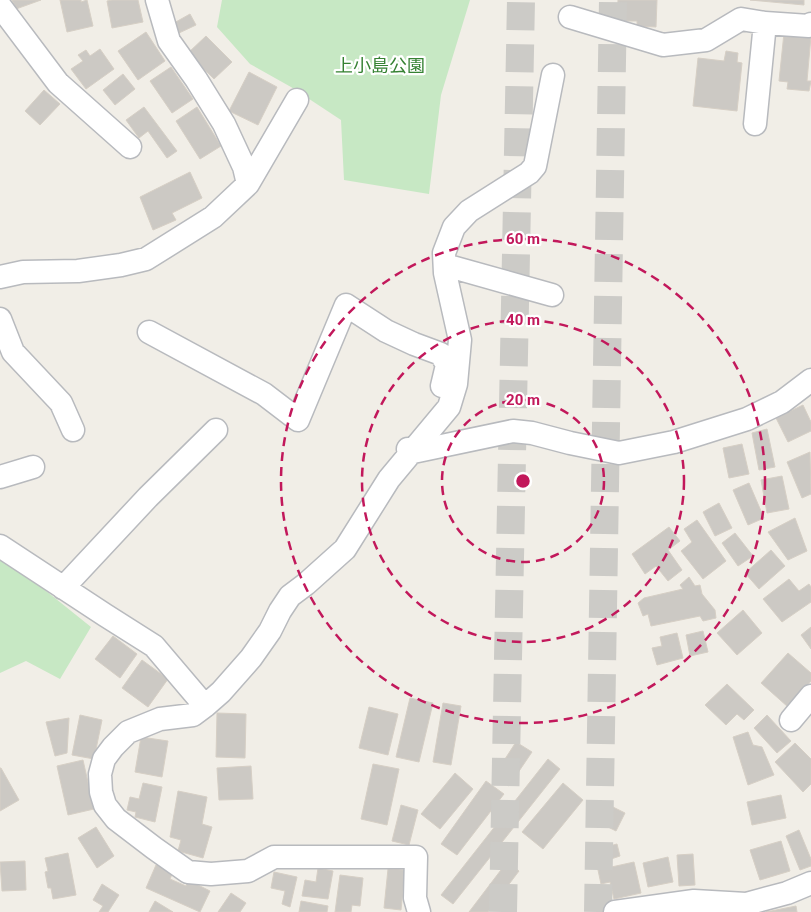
<svg xmlns="http://www.w3.org/2000/svg" width="811" height="912" viewBox="0 0 811 912" font-family="Roboto,'Noto Sans JP',sans-serif">
<style>
.green{fill:#c7e8c4}
.building{fill:#ccc9c4;stroke:#d6cfc5}
.lines{fill:none;stroke-linecap:round;stroke-linejoin:round}
.highway-tunnel{stroke:#cccbc7;stroke-width:28;stroke-dasharray:28 14;stroke-linecap:butt}
.street-casing{stroke:#b8babe;stroke-width:25}
.street{stroke:#fff;stroke-width:22}
.ring{fill:none;stroke:#c2185b;stroke-width:2.5;stroke-dasharray:9 6}
.labels{text-anchor:middle;stroke-width:4.5;stroke-linejoin:round;paint-order:stroke}
.park-label{font-size:18px;fill:#368233;stroke:#fff}
.centre{fill:#c2185b;stroke:#fff;stroke-width:2.5}
.ring-label{font-size:15px;text-anchor:middle;font-weight:bold;fill:#c2185b;stroke:#fff;stroke-width:4.5;stroke-linejoin:round;paint-order:stroke}
</style>
<rect width="100%" height="100%" fill="#f1eee7"/>
<path class="green" d="M222 0H470L441 95 429 194 344 180 341 120 291 87 250 64 217 27Z
M0 554 91 627 60 679 26 661 0 673Z"/>
<path class="building" d="M12 0H41L16 9Z
M60 0H81V2L87 0 93 26 67 32Z
M112 0H138L143 22 112 28 107 1Z
M618 0H657L656 27 637 26V21H617Z
M750 0H804V5Z
M190 14 196 25 179 33 174 23Z
M146 32 165 61 138 80 118 51Z
M784 33 811 36 807 81H811L809 91 787 89 788 82 779 81Z
M206 36 232 62 214 79 188 53Z
M100 49 114 69 86 89 71 69 83 61 78 55 86 50 90 56Z
M726 51 738 53 737 62 742 63 737 111 693 106 698 58 724 61Z
M171 67 193 99 172 113 150 81Z
M249 72 277 87 258 125 229 111Z
M123 74 135 89 115 105 103 90Z
M44 90 60 104 40 125 25 111Z
M144 107 177 151 167 158 148 131 139 138 126 120Z
M197 107 221 146 200 159 176 121Z
M190 172 202 198 172 213 176 220 153 230 140 197Z
M803 405 811 422V431L788 442 776 418Z
M767 429 775 467 759 470 752 433Z
M742 444 749 474 729 478 723 448Z
M810 452 811 494 802 498 787 462Z
M782 476 789 509 767 513 761 480Z
M749 483 764 518 748 525 733 490Z
M719 503 732 528 715 536 703 512Z
M795 518 807 551 788 560 768 532Z
M697 520 726 561 703 579 681 551 692 542 684 529Z
M669 527 680 541 668 550 682 570 668 581 656 566 645 574 632 554Z
M735 533 753 556 738 566 722 543Z
M771 550 785 566 759 589 745 573Z
M689 577 695 586 700 585 702 594 715 610 716 618 703 621 700 616 651 626 648 614 643 616 638 603 644 598 683 589 680 585Z
M789 579 799 591 809 584 811 587V602L782 622 763 599Z
M743 610 762 633 737 655 717 633Z
M811 627V649L801 635Z
M703 631 708 652 690 656 686 635Z
M677 633 683 658 657 665 652 648 662 646 660 637Z
M113 636 137 654 120 678 95 659Z
M788 653 811 673V681L788 707 761 683Z
M142 660 168 679 148 707 122 688Z
M727 684 754 710 744 720 737 714 726 725 705 705Z
M410 698 433 703 419 762 396 757Z
M443 703 461 706 451 765 433 762Z
M369 707 398 714 388 755 359 748Z
M217 713 246 714 245 758 216 757Z
M80 715 102 720 94 759 72 755Z
M767 715 791 741 777 753 754 728Z
M69 718 67 753 55 756 46 722Z
M748 732 753 745 762 747 774 775 748 785 733 737Z
M141 737 168 741 162 777 135 772Z
M516 742 532 752 509 786 494 776Z
M795 743 811 759V784L803 792 775 762Z
M548 759 560 769 453 904 441 895Z
M83 760 94 809 68 815 57 766Z
M373 764 399 769 387 825 361 819Z
M251 766 253 799 219 800 217 768Z
M0 768H1L19 800 0 811Z
M455 773 473 789 440 829 421 814Z
M486 781 504 794 457 855 441 844Z
M143 783 162 787 155 822 135 817 136 812 127 810 130 797 139 799Z
M563 783 583 800 543 849 522 832Z
M178 791 207 797 202 824 212 827 203 858 178 851 181 840 170 837Z
M781 795 786 818 752 825 747 802Z
M401 805 418 810 409 845 392 841Z
M611 806 625 813 616 831 602 824Z
M96 827 114 856 97 868 78 838Z
M799 830 811 859V866L800 870 786 836Z
M781 841 790 871 760 880 750 850Z
M617 844 620 856 605 861 602 848Z
M68 853 76 895 53 899 51 888H48L45 872 48 871 45 858Z
M693 854 695 885 679 886 677 855Z
M668 857 673 882 648 887 643 863Z
M25 861 26 890 2 891 0 862Z
M507 862 519 871 488 912H469Z
M634 862 641 893 614 899 610 882 601 884 598 870Z
M156 865 173 872 170 879 186 886 188 880 210 891 200 912 146 888Z
M318 868 333 871 328 899 302 896 305 880 316 882Z
M388 869 405 870 401 910 384 908Z
M274 872 297 877 290 907 282 904 285 891 271 888Z
M340 875 363 878 360 906 352 905 351 912H335Z
M102 884 119 895 108 912H99L103 906 93 900Z
M231 893 246 903 240 912H218Z
M155 901 173 912H149Z
M301 901 328 906 327 912H299Z
M796 906 797 912H766Z"/>
<g class="lines">
<path class="highway-tunnel" d="M503 912 521 0
M598 912 613 0"/>
<g class="street-casing">
<path id="street" d="M157 0 169 41 196 79 224 124 244 167 248 184
M0 6 58 83 130 147
M570 17 663 45 706 40 741 19 765 23
M755 124 765 23 809 26 811 24
M445 265 552 295
M0 277 23 272 78 271 121 265 146 259 213 217 248 184 297 100
M0 319 13 352 61 403 73 430
M149 332 264 394 298 420 346 305 386 331 414 344 441 354 447 365 442 386
M408 449 413 452 513 431 532 433 570 443 619 453 674 442 747 419 782 402 811 380
M0 477 33 467
M0 546 105 615 154 646 205 706 221 692 251 658 270 631 280 611 290 596 306 584 345 549 389 479 449 407 456 384 460 340 445 273 444 253 454 227 469 211 529 173 535 166 553 75
M63 588 148 497 216 430
M205 706 193 715 160 719 128 732 113 747 104 759 100 774 101 792 105 805 116 819 154 848 188 872 211 874 248 871 274 857H416L415 898 419 912
M791 720 811 696
M615 912 694 901 746 904 787 893 811 883"/>
</g>
<use href="#street" class="street"/>
</g>
<g class="ring">
<circle cx="523" cy="481" r="81"/>
<circle cx="523" cy="481" r="161"/>
<circle cx="523" cy="481" r="242"/>
</g>
<g class="labels">
<g class="park-label">
<text x="380" y="72">上小島公園</text>
</g>
</g>
<circle cx="523" cy="481" r="8" class="centre"/>
<g class="ring-label">
<text x="523" y="244">60 m</text>
<text x="523" y="325">40 m</text>
<text x="523" y="405">20 m</text>
</g>
</svg>
